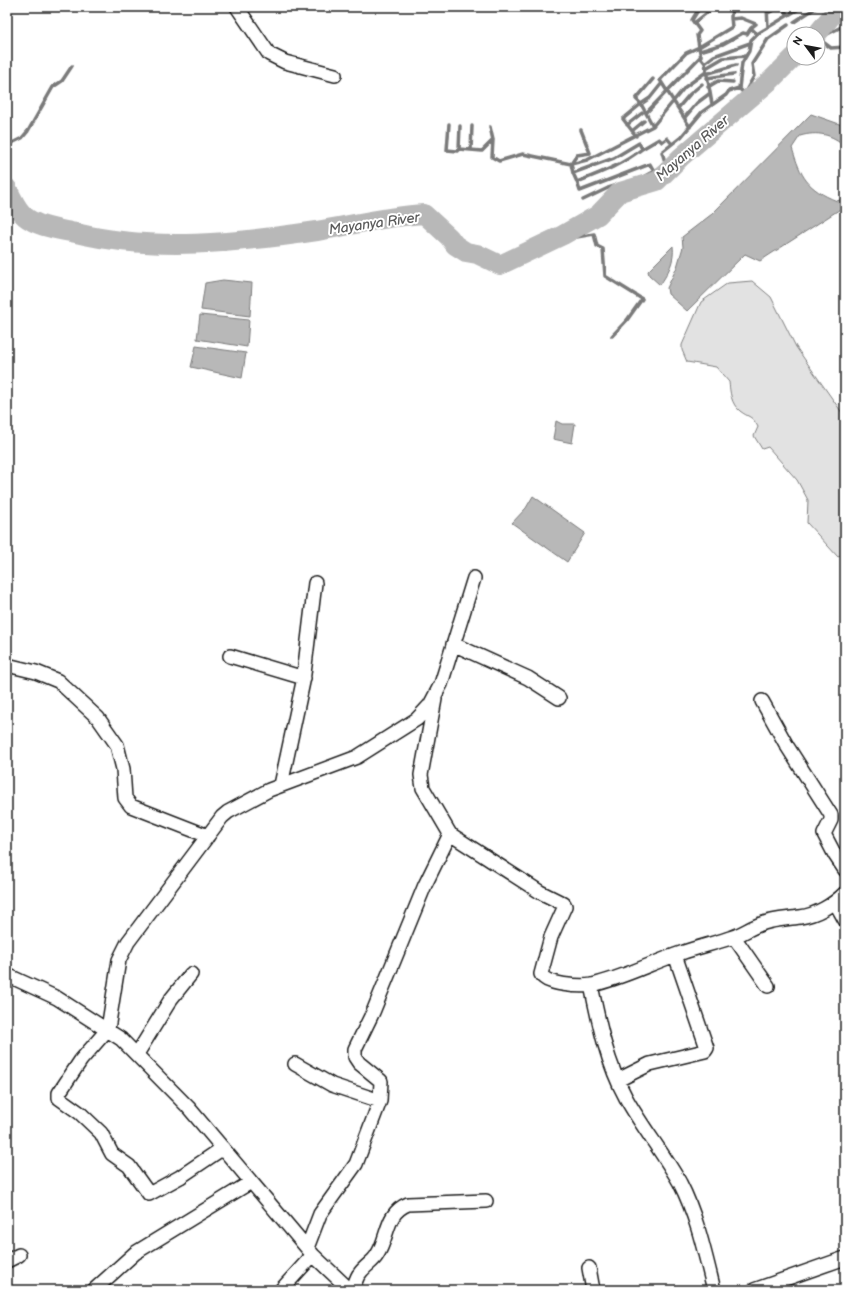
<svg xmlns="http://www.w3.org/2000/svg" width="852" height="1297" viewBox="0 0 852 1297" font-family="'Balsamiq Sans',sans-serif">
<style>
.green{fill:#e2e2e2;stroke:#7f7f7f}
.water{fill:#b8b8b8;stroke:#7a7a7a}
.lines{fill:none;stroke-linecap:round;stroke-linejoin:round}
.stream{stroke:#7a7a7a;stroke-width:3.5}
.river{stroke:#b8b8b8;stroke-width:20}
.minor-casing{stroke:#1c1c1c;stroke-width:16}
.minor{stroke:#fff;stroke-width:13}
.labels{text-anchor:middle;stroke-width:4;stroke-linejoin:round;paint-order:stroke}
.water-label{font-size:14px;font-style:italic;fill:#5a5a5a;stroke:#fff}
</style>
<rect width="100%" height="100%" fill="#fff"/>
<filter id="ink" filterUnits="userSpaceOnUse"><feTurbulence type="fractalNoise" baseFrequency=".025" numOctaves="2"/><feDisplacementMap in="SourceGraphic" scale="8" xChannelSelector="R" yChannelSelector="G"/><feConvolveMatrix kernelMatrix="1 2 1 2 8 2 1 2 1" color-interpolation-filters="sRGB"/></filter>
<g filter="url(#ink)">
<path class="green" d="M752 281 771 297 796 347 845 417V553L838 557 807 523 808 500 797 480 768 447 762 449 754 436 758 427C752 415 749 418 740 411 731 404 730 392 729 382L716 367 687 362 682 350V345L701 302 728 283Z"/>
<path class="water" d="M811 114 845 126V146C832 134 817 131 800 136L792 148C801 177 807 189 837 201L845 198V206L760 261 745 254 687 311 668 294 667 288 677 267 683 247 682 237 712 214Z
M673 246C675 261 668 273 660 285L649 275 648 271Z
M223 280 252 283 250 316 201 310 205 283Z
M200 315 249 320 247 347 197 339Z
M196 346 246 353 242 378 191 367Z
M556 421 562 424H575L572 443 553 439Z
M533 496 585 533 567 562 512 523 526 508Z"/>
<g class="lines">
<path class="stream" d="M767 7 768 27
M782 7 788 15
M768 13 780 7
M731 19 741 18 756 24 751 28 757 34
M794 22 817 7
M694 23 713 8 721 7
M818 39 845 25
M818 46 823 42 831 48 845 47
M700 51 723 44 743 33 747 34 751 28
M705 63 714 56 750 43
M794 64 802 58
M706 68 723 58 745 56
M706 74 736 65
M707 78 734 74
M653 79 636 99 641 104 650 98 662 83
M708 87 718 81 733 82
M744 94 754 76 752 64 768 39 788 25
M749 99 739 88 742 63 749 51 751 40 757 34 802 7
M712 104 705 63 701 58 699 47 732 27 731 17 732 7
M678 108 690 94 702 84
M646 113 701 56
M685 117 697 103 709 94
M449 124 447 150 457 151 459 149 482 151 493 140
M627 125 642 113
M490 127 493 140 492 157 499 161 523 154 571 164 587 160 653 126 685 87 706 72
M690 127 660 80 686 53 699 47 697 35 700 31 692 20 700 7
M581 130 590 153 577 155 571 164 573 173 614 158 639 143 642 149 659 139 662 142 667 138 672 144
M632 131 644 121
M636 136 623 119 641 104 653 126
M459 149 460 126
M7 150 12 143 22 138 28 131 53 87 62 81 72 66
M471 150 472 126
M573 173 577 182C600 173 622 165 642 149
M577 182 580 191 650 164 654 171 665 162 662 152 681 137 702 112 726 95 729 91 739 88
M583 200 608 188 641 178 654 171
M563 235 571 238 594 234 597 246 603 249 605 276 642 299 627 320 612 336"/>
<path class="river" d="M817 34 839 7
M7 188C13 200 19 215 32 221 44 228 62 230 76 233 154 252 238 243 317 231 353 225 388 216 424 214L449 237 455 245 466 252 477 254 500 265 563 235 598 215 620 192 657 181 681 157 771 80 794 57"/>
<g class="minor-casing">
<path id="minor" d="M237 7 269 54 285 62 335 75
M453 644 528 678 559 698
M230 656 304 678
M7 665 36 672 58 681 98 718 117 745 123 769 125 798 131 806 208 836
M762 701 787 746 831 815V820L824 834 835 855 845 870
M281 785 303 682 315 583
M450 834 540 892 564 904 565 906 551 937 541 974C545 985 581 987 592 985 623 978 651 963 681 953 698 947 716 943 733 937 744 933 753 926 764 923 775 919 787 919 800 917 816 915 833 905 845 893
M835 902 845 920
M734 937 768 986
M7 975 57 998 121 1039 188 1107 313 1255 350 1290
M591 985C599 1024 607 1063 626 1098 642 1127 664 1154 680 1183 697 1216 705 1254 714 1290
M137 1054 171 999 191 974
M295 1064 332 1085 380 1101
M618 1080 650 1064 705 1051 707 1048 675 955
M223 1148 180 1177 149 1194 129 1166 112 1154 101 1133 80 1113 59 1098V1093L81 1060 108 1029 119 960 128 942 222 817 228 812 269 790 357 757 417 719 430 705 441 684 474 578
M307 1248 320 1214 356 1164 380 1101 381 1081 359 1063 355 1057V1049L373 1012 425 885 450 834 423 788 421 775 435 699
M7 1261 19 1255
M589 1268 593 1290
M94 1290 135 1253 251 1182
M281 1290 313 1255
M353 1290C355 1284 356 1277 360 1273 365 1266 373 1262 377 1255 389 1237 385 1213 408 1204L486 1201
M754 1290 845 1258"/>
</g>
<use href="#minor" class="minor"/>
</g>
</g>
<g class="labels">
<g class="water-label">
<text transform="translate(692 148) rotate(-41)" y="5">Mayanya River</text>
<text transform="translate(374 223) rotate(-8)" y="5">Mayanya River</text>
</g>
</g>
<rect width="852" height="1297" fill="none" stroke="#fff" stroke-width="24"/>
<rect x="12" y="12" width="828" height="1273" fill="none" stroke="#1c1c1c" stroke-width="1.5" filter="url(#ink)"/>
<g transform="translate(806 46) rotate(302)"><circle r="19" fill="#ffffff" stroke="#a4a4a4"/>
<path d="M0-3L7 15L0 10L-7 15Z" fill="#1c1c1c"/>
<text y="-6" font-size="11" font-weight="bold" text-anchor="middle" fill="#1c1c1c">N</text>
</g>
</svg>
